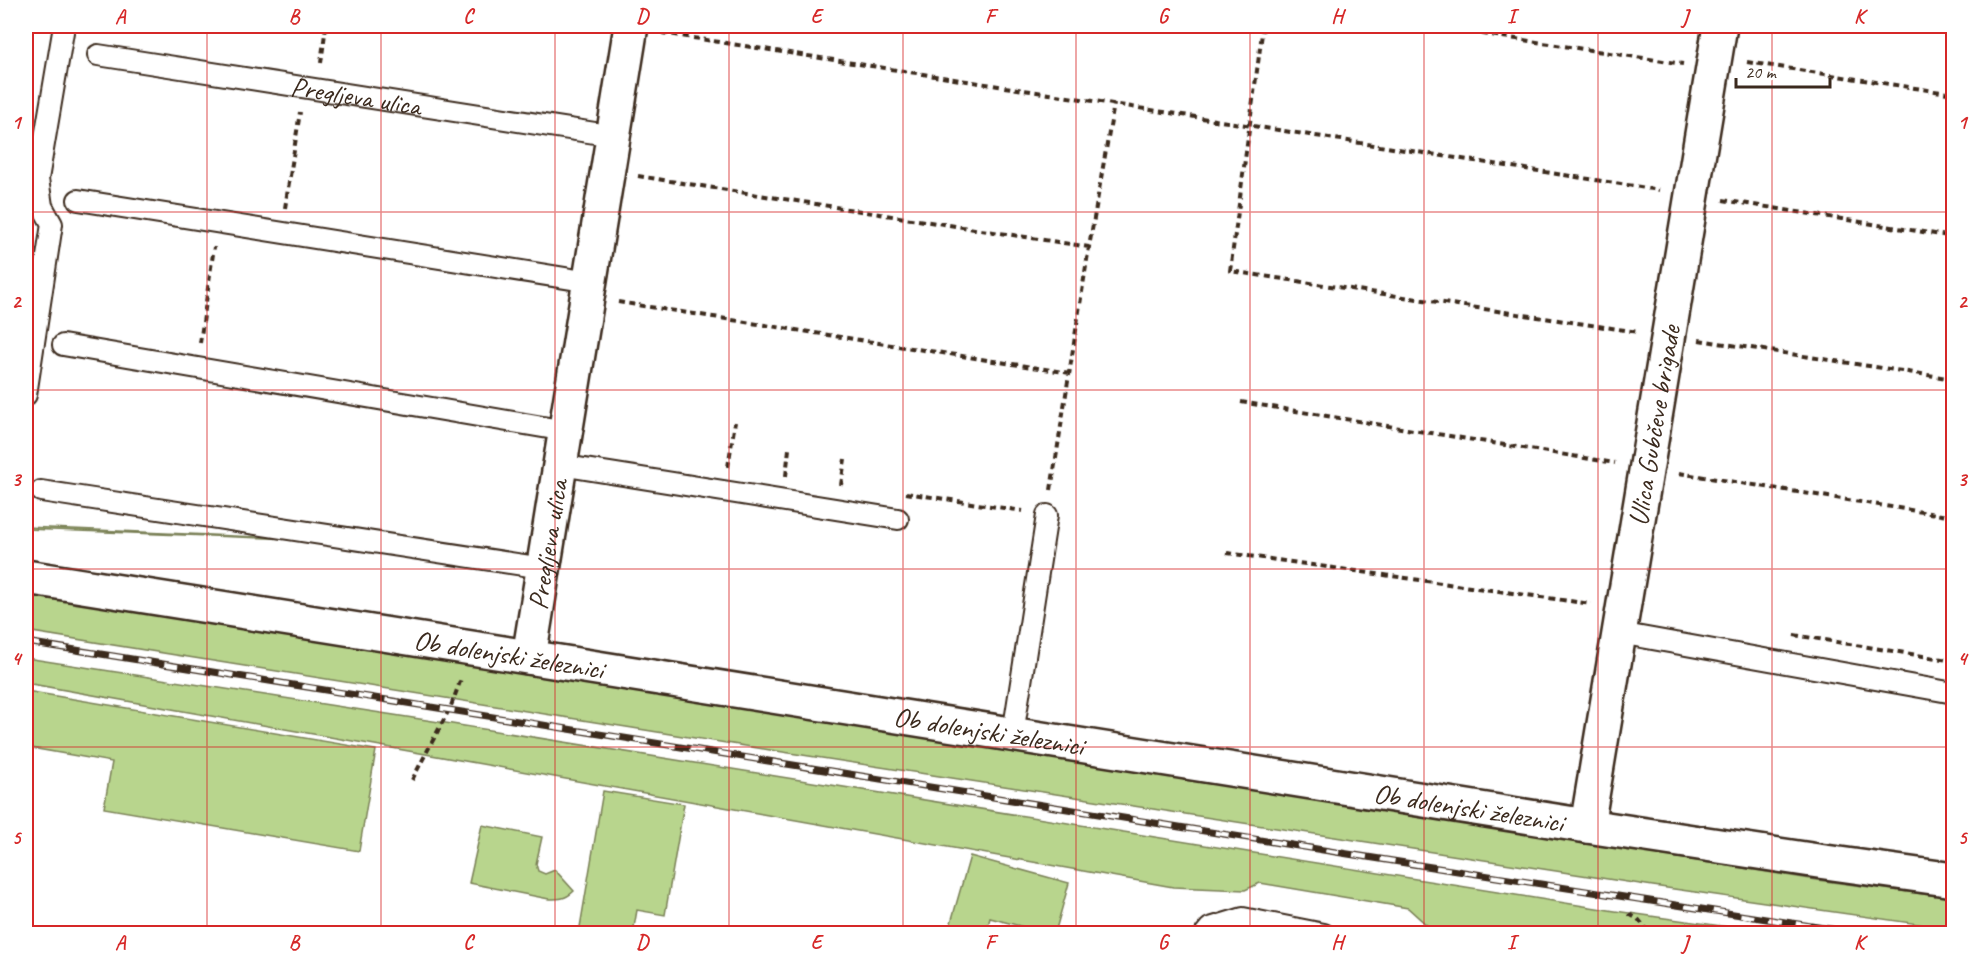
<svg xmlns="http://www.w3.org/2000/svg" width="1979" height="959" viewBox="0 0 1979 959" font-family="Caveat,sans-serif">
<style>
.green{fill:#b8d58d;stroke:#7a8056;stroke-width:1.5}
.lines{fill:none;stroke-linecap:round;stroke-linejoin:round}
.service-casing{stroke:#3b2a1e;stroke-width:24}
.minor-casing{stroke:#3b2a1e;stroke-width:38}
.tertiary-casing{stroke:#3b2a1e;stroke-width:38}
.path{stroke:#3b2a1e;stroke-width:4;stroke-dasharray:6 4.5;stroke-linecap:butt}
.service{stroke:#fff;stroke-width:20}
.minor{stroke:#fff;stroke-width:33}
.tertiary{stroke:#fff;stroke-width:33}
.rail-casing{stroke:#3b2a1e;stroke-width:7}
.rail{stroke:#fff;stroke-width:4.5;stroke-dasharray:14;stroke-linecap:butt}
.grid{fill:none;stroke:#d62828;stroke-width:1.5;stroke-opacity:0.55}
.labels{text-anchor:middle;stroke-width:5;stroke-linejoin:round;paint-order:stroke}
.street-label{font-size:28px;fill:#3b2a1e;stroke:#fff}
.neatline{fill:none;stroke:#d62828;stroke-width:2}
.grid-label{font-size:20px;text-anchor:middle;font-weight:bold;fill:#d62828}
</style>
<rect width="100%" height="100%" fill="#fff"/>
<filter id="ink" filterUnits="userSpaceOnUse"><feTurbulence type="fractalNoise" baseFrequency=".0167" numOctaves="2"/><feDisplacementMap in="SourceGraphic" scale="12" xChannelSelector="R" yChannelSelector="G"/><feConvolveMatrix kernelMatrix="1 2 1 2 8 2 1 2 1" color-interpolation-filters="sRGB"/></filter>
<g filter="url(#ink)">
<path class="green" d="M26 527 370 542 26 529Z
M26 594 1817 880 1953 898V929L1653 886 770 750 26 631Z
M26 658 452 724 1615 911 1771 933 1464 934 1428 926 1408 908 1260 883 1245 890 1173 887 26 683Z
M26 691 376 750 359 851 104 808 112 762 26 747Z
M603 791 684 804 665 915 637 910 633 933H579Z
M482 825 542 837 536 864 538 871 545 874 555 870 574 891C566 899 560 899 549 899L469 883Z
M970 856 1069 883 1055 933H1047L990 918 986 933H948Z"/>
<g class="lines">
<g class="service-casing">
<g id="service">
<path id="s1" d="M98 55 614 136"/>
<path d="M78 200 590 282"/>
<path d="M63 345 566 431"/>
<path d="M26 395 52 224 42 206 38 179 64 26"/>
<path d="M560 465 898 519"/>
<path d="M41 491 543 568"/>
<path d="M1619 633 1954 693"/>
<path d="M1013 734 1047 515"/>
<path d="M1205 934 1210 928 1243 918 1324 934"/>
</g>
</g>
<g class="minor-casing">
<g id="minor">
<path id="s2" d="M529 657 631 26"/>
<path id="s3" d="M1587 826 1720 26"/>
</g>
</g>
<g class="tertiary-casing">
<g id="tertiary">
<path id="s4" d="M26 577 1587 826 1818 861 1954 880"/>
</g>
</g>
<path class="path" d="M1263 26 1230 271 1638 332
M1430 26 1683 64
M662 33 1659 190
M1747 62 1954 94
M321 63 326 26
M638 176 1089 247
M1723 200 1954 237
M285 208 300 112
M618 302 1070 373
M1699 340 1954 379
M200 343 214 247
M1241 402 1615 463
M728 467 735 422
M1679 473 1954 517
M786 476 789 449
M841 485 845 459
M1051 490 1089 247 1114 104
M906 493 1023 511
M1227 553 1591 604
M1794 635 1954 661
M412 780 451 706 461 679
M1629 914 1638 919 1651 934"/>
<use href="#service" class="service"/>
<use href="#minor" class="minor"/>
<use href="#tertiary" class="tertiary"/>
<g class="rail-casing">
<path id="rail" d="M26 642 1348 854 1863 934"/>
</g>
<use href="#rail" class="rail"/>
</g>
</g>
<path class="grid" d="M207 26V934M381 26V934M555 26V934M729 26V934M903 26V934M1076 26V934M1250 26V934M1424 26V934M1598 26V934M1772 26V934M26 212H1954M26 390H1954M26 569H1954M26 747H1954"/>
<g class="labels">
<g class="street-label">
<text dy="10" stroke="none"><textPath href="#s1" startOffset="261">Pregljeva ulica</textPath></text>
<text dy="10" stroke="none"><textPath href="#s3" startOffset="406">Ulica Gubčeve brigade</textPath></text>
<text dy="10" stroke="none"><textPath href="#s2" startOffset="114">Pregljeva ulica</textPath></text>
<text dy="10" stroke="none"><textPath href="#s4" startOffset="489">Ob dolenjski železnici</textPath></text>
<text dy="10" stroke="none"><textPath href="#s4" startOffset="975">Ob dolenjski železnici</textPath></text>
<text dy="10" stroke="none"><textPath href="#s4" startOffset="1461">Ob dolenjski železnici</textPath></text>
</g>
</g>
<rect width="1979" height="959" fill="none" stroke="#fff" stroke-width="66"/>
<path d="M1736 78v9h94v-9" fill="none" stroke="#3b2a1e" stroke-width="3"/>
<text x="1745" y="78" font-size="18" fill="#3b2a1e" stroke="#ffffff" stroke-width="4.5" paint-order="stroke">20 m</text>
<rect x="33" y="33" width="1913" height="893" class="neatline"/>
<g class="grid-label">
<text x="120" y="23">A</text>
<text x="294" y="23">B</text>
<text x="468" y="23">C</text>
<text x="642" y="23">D</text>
<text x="816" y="23">E</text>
<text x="990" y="23">F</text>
<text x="1163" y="23">G</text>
<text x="1337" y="23">H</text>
<text x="1511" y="23">I</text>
<text x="1685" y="23">J</text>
<text x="1859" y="23">K</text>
<text x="16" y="129">1</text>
<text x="1962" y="129">1</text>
<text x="16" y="308">2</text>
<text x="1962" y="308">2</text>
<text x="16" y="486">3</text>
<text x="1962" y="486">3</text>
<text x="16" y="665">4</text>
<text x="1962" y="665">4</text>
<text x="16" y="844">5</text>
<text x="1962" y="844">5</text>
<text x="120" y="949">A</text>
<text x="294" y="949">B</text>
<text x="468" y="949">C</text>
<text x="642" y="949">D</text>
<text x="816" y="949">E</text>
<text x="990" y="949">F</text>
<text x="1163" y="949">G</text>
<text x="1337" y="949">H</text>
<text x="1511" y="949">I</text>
<text x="1685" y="949">J</text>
<text x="1859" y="949">K</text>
</g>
</svg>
